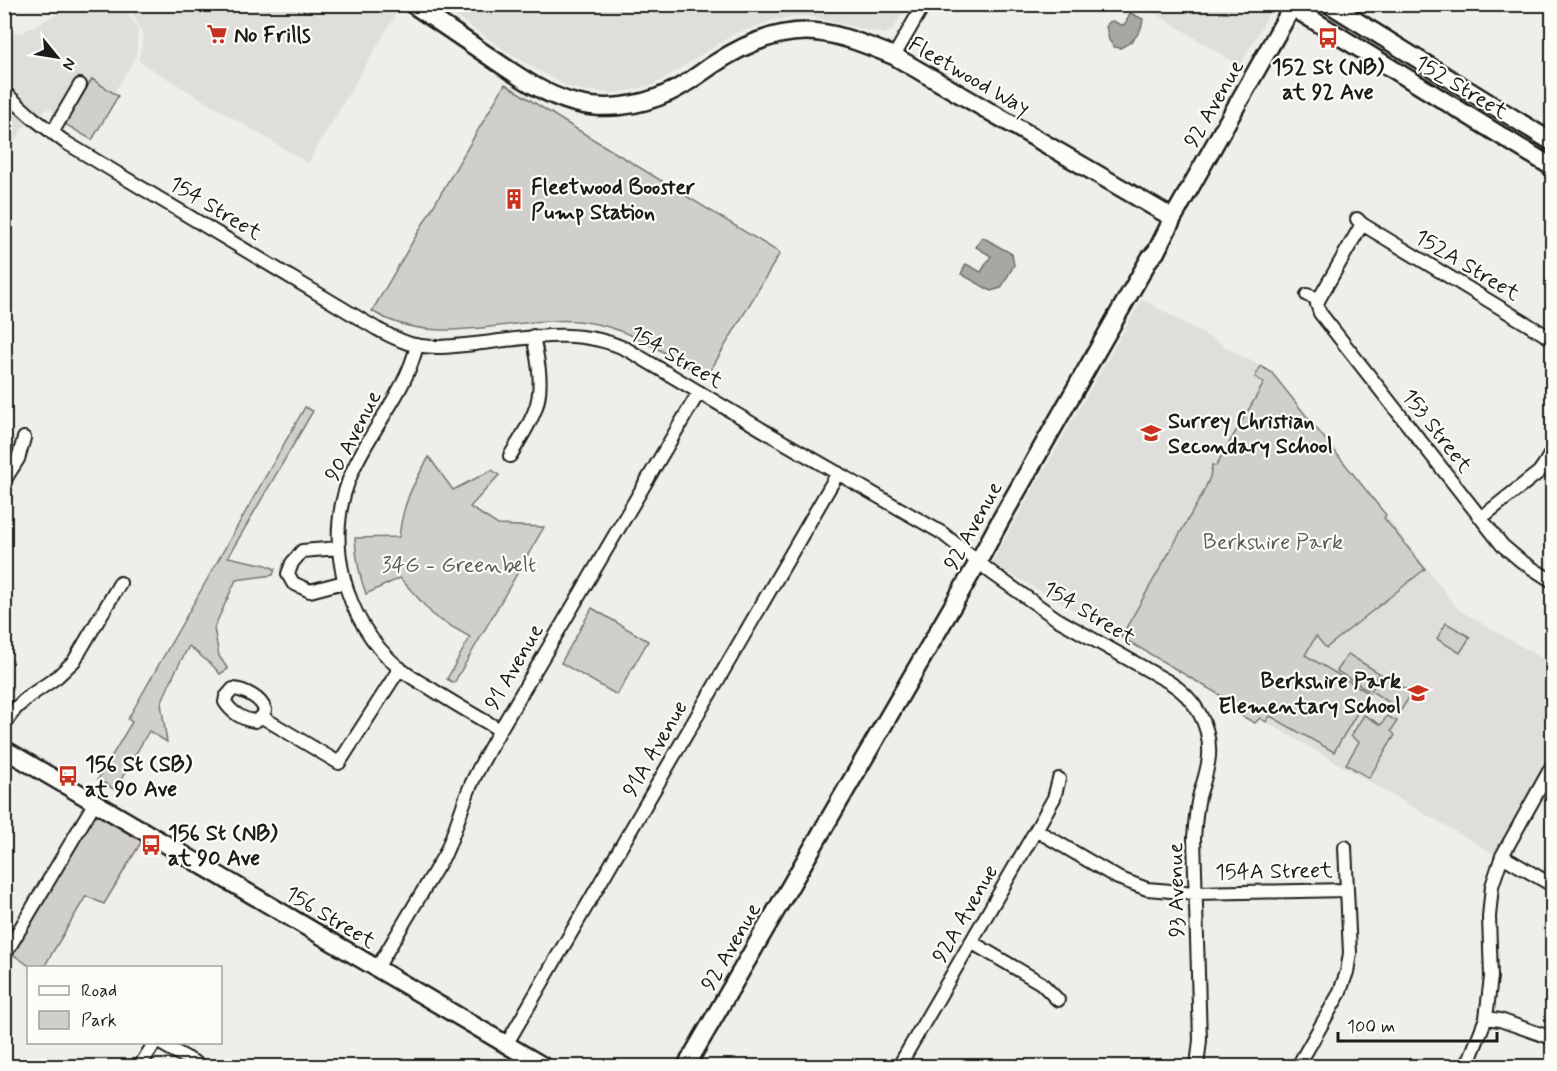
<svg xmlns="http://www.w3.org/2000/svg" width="1557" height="1071" viewBox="0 0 1557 1071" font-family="Mynerve,sans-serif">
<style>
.built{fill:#e0deda}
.green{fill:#d0cfcc;stroke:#767674;stroke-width:1.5}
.water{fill:#a8a7a3;stroke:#706f6d;stroke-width:1.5}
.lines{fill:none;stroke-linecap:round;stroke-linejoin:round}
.street-casing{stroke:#1c1c1c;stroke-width:16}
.secondary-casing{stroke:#1c1c1c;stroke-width:21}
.street{stroke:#fdfcf7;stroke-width:12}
.secondary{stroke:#fdfcf7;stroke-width:16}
.labels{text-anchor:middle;stroke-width:4.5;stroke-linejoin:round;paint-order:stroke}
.poi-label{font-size:22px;font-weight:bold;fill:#1c1c1c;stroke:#fdfcf7;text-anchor:start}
.street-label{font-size:22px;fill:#1c1c1c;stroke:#fdfcf7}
.park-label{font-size:22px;fill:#5b5b5a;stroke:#fdfcf7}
</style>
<rect width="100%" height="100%" fill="#f0eeea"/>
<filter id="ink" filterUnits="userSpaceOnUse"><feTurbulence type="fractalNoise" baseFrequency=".0167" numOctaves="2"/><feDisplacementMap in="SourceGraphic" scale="12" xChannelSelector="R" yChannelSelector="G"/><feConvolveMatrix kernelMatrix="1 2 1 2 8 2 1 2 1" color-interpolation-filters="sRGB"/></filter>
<g filter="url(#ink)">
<path class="built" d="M74 5H124L138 30 136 57 112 96 68 123 49 108 23 127 5 158V39L16 32 21 33Z
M380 5 396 14 308 163 138 61 144 36 127 5Z
M440 5H908L893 29 885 34 807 16 774 20 734 34 654 85 618 93 587 91 568 87 534 68 491 41Z
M1267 5 1271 10 1240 66 1142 5Z
M1142 299 1272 373 1121 637 991 563Z
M1386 515 1459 610 1552 664V754L1494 854 1266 722Z"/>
<path class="green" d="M92 79 118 96 92 140 65 124Z
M505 84 560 119 780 253 706 378C666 354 626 325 578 321 511 316 434 350 372 311Z
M1261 366 1272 373 1386 515 1384 518 1425 569 1326 648 1316 636 1305 655 1369 693 1334 752 1270 716 1266 722 1260 718 1255 723 1232 711 1230 701 1121 637 1203 493 1210 477 1212 465 1216 466 1264 383 1255 377Z
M305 407 313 411 228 557 266 565 275 569 273 575 236 580 214 628 219 656 228 669 220 674 214 667 189 646 176 670 161 703 167 742 149 731 115 790 98 779 132 722 128 719Z
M429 457 453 490 492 470 499 475 470 507 498 525 544 527 454 683 447 679 470 637 435 617 400 578 366 594C359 575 356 558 355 538L399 537C403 503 412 486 429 457Z
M592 608 648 641 617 695 561 663Z
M1446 623 1470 637 1460 653 1437 639Z
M1348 654 1379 673 1368 690 1337 671Z
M1381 674 1412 693 1401 710 1371 691Z
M1364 715 1381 725 1387 716 1397 721 1391 731 1395 735 1369 778 1346 764 1359 742 1351 736Z
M97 814 102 815 143 839 104 904 86 896 44 967H31L14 955V948L92 817Z"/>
<path class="water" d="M1130 13 1143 19C1142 33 1132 43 1120 48L1114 47 1109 40 1106 26 1109 22 1113 21 1121 25 1125 24Z
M982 237 1012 254 1014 265 1001 288 991 291 961 274 966 264 981 272 991 256 976 247Z"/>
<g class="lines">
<g class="street-casing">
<path id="street" d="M894 56 924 4
M4 92 33 118 65 142 377 329C389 335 401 342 415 345 435 349 455 346 475 344 527 338 579 326 628 350L778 439 942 533 992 573 1057 619 1169 682C1195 698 1211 725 1209 756 1208 770 1203 783 1199 797 1196 810 1195 824 1194 838L1200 1040 1197 1066
M52 133 80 85
M1362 224 1552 339
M1307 295 1319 299 1317 304 1320 313 1502 545 1521 561 1552 581
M1319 299 1362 224 1357 219
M417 345C406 392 372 427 353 470 322 538 343 620 399 668 409 676 419 682 430 688 453 703 476 716 500 730
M510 456C519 441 529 426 535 410 544 387 538 360 533 336
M4 481 18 459 24 438
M1481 518 1539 472 1544 465 1552 451
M339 548 302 551 292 563 288 574 293 583 310 591 344 582
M233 689C245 690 261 698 265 710L262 717 255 721C243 720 231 712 225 702L226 697Z
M262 717 339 763 400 668
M4 724 16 708 28 697 57 677 74 661 120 583
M1036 830 1118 878 1147 889 1195 893 1347 890
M1502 856 1552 885
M971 942 1041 983 1058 1000
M4 956 95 802
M377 968 445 854C454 834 460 813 468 792 476 771 489 750 500 730L699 392
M1486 1018 1500 1020 1546 1036
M158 1042 201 1066
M506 1045 838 473
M140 1066 155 1042
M899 1066 1036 830 1054 798 1059 779
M1298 1066 1339 994 1347 972 1350 953 1345 847
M1466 1066 1471 1056 1486 1018 1491 977 1489 917 1492 886 1502 856 1552 766"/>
</g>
<g class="secondary-casing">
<path id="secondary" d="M412 4C437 21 462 38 487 55 515 74 542 94 575 103 605 111 640 106 668 93 685 86 699 74 714 64 744 44 779 29 816 32 844 35 869 46 894 56L1173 218
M1287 4 1552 167
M1329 4 1552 142
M4 749 543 1066
M686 1066 978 562 1000 521 1150 258 1156 252 1173 218 1294 4"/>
</g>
<use href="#street" class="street"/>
<use href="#secondary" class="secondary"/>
</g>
</g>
<defs>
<g id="supermarket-bare" transform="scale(1.62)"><path d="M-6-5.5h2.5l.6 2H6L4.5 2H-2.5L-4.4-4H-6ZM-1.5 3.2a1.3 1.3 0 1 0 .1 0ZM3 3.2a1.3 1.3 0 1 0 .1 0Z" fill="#c8321e" stroke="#fdfcf7" stroke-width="2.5" paint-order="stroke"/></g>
<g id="bus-bare" transform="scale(1.62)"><path d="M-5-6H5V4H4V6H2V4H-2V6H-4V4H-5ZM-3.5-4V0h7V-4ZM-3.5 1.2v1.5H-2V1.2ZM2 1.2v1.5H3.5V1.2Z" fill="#c8321e" stroke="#fdfcf7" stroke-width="2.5" paint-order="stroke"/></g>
<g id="building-bare" transform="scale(1.62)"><path d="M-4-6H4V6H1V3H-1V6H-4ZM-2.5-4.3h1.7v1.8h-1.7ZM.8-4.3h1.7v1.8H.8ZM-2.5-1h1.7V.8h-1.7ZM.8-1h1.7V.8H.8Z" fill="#c8321e" stroke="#fdfcf7" stroke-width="2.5" paint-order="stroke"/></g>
<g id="school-bare" transform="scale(1.62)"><path d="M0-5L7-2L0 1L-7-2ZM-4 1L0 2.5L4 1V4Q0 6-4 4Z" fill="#c8321e" stroke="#fdfcf7" stroke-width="2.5" paint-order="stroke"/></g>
</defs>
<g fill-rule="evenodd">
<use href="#supermarket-bare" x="217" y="34"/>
<use href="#bus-bare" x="1328" y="38"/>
<use href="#building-bare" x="514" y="199"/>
<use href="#school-bare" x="1151" y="433"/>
<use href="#school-bare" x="1418" y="693"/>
<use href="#bus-bare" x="68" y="776"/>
<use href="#bus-bare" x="151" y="845"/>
</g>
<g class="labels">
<g class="poi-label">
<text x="234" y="42">No Frills</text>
<text x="1328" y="74" text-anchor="middle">152 St (NB)<tspan x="1328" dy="25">at 92 Ave</tspan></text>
<text x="531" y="194">Fleetwood Booster<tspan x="531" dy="25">Pump Station</tspan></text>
<text x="1168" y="428">Surrey Christian<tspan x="1168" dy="25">Secondary School</tspan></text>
<text x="1401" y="688" text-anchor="end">Berkshire Park<tspan x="1401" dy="25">Elementary School</tspan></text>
<text x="85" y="771">156 St (SB)<tspan x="85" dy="25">at 90 Ave</tspan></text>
<text x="168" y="840">156 St (NB)<tspan x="168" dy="25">at 90 Ave</tspan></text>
</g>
<g class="street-label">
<text transform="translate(970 75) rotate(30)" y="8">Fleetwood Way</text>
<text transform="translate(1462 86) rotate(31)" y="8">152 Street</text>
<text transform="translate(1213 103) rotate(-60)" y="8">92 Avenue</text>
<text transform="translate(216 207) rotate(31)" y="8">154 Street</text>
<text transform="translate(1468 264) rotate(31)" y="8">152A Street</text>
<text transform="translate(677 356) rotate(30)" y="8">154 Street</text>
<text transform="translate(1438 430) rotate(52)" y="8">153 Street</text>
<text transform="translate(352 435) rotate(-63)" y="8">90 Avenue</text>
<text transform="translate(972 525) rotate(-61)" y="8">92 Avenue</text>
<text transform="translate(1090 612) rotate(31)" y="8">154 Street</text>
<text transform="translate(513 666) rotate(-60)" y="8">91 Avenue</text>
<text transform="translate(654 748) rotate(-60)" y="8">91A Avenue</text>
<text transform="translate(1274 870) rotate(-1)" y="8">154A Street</text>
<text transform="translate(1175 890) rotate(-91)" y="8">93 Avenue</text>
<text transform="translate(964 913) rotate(-60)" y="8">92A Avenue</text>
<text transform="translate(331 916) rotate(31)" y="8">156 Street</text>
<text transform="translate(730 946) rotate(-60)" y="8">92 Avenue</text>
</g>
<g class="park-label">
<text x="1273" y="549">Berkshire Park</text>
<text x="459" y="572">34G - Greenbelt</text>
</g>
</g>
<rect width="1557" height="1071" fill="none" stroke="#fdfcf7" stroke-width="24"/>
<rect x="12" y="12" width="1533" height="1047" fill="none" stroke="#1c1c1c" stroke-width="2" filter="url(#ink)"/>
<rect x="27" y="966" width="195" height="78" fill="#fdfcf7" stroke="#a3a29f" stroke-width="1.5"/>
<rect x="39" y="986" width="30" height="9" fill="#fdfcf7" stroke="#a3a29f" stroke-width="1.5"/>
<text x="81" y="996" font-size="18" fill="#1c1c1c">Road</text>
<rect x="39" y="1011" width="30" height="18" fill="#d0cfcc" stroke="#a3a29f" stroke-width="1.5"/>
<text x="81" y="1026" font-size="18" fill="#1c1c1c">Park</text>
<g transform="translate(57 57) rotate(120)" stroke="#fdfcf7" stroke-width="4.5" paint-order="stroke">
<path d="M0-4.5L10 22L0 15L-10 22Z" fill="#1c1c1c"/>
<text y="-9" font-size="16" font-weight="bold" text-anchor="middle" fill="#1c1c1c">N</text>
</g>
<path d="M1338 1032v9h159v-9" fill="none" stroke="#1c1c1c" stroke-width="3"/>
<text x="1347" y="1032" font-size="18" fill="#1c1c1c" stroke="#fdfcf7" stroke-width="4.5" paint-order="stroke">100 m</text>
</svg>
